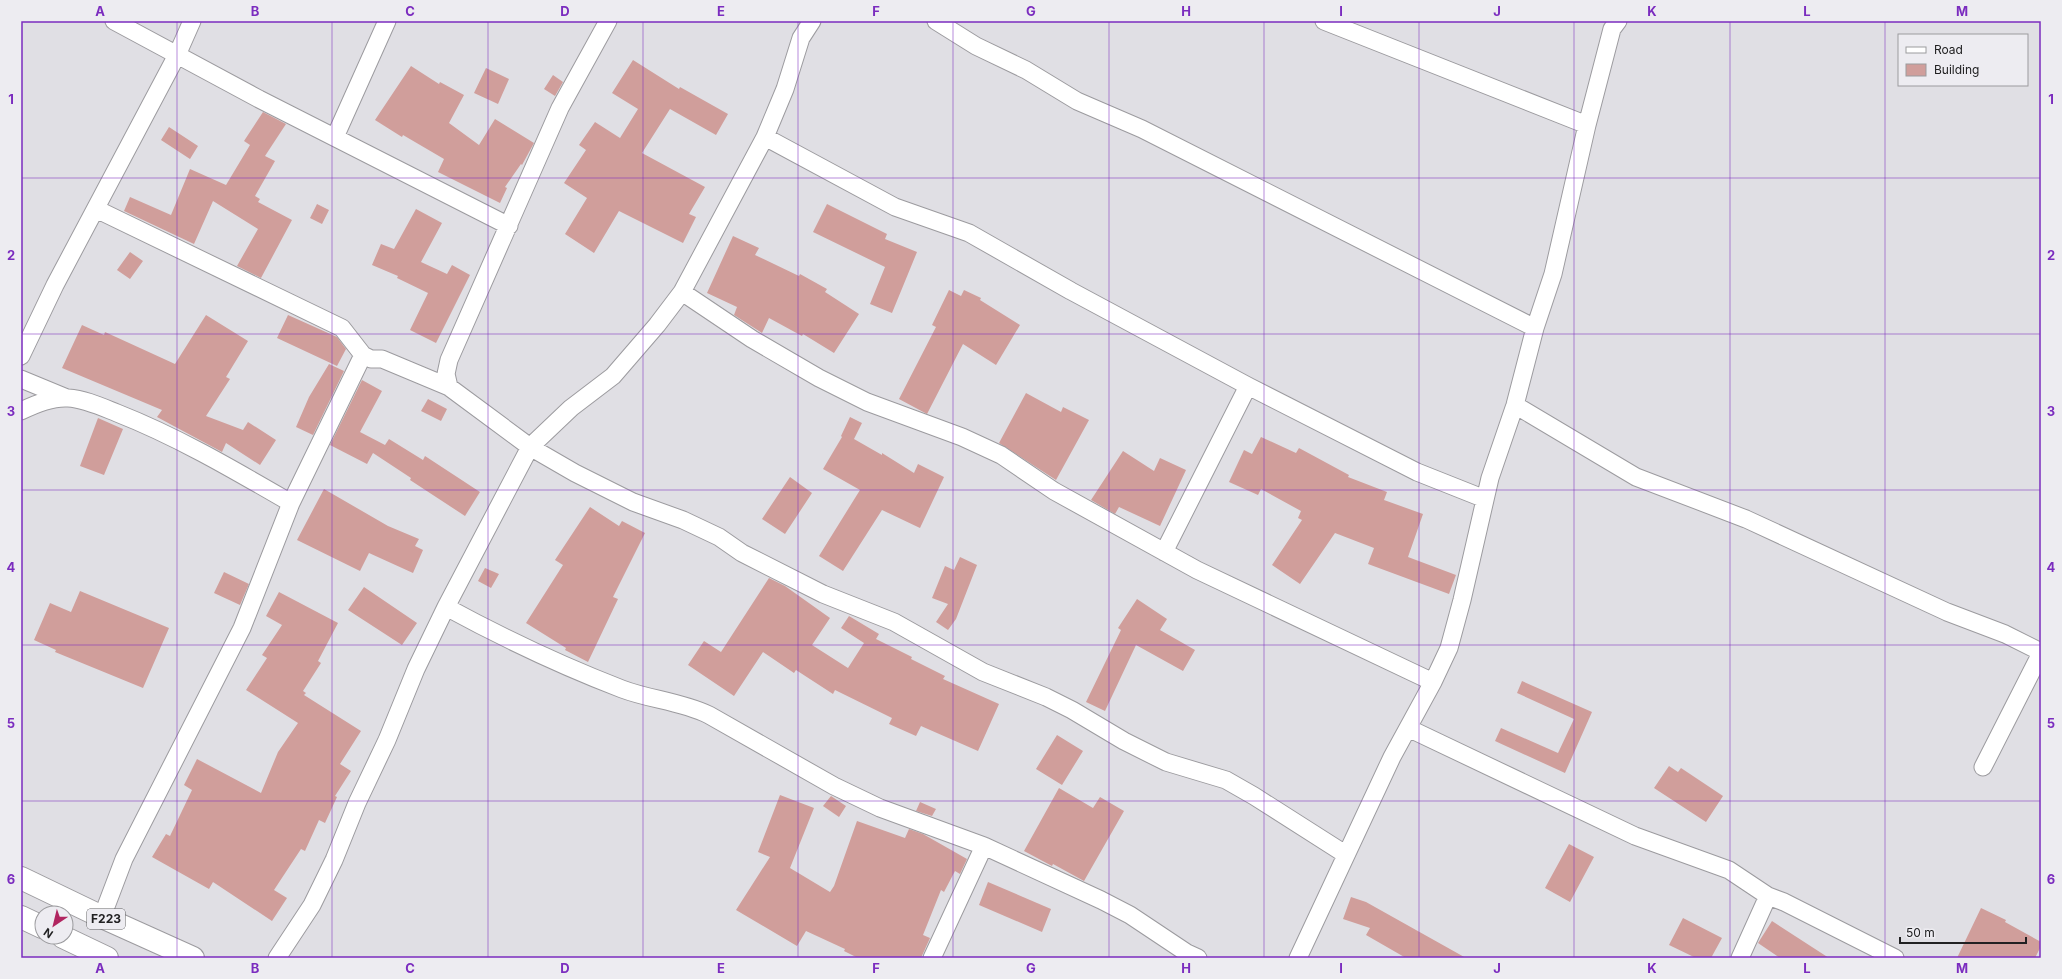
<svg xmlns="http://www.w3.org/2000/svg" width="2062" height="979" viewBox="0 0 2062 979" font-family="Inter,sans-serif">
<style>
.building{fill:#d09e9b}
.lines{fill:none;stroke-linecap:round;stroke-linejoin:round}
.minor-casing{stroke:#9c9b9f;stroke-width:19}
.major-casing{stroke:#9c9b9f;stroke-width:24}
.minor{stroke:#fff;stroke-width:17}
.major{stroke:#fff;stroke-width:22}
.grid{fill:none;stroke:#7b2cbf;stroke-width:1;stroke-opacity:0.55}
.labels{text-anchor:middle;stroke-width:3;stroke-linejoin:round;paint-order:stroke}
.shield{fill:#edecf1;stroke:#5e5e60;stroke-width:1}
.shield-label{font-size:12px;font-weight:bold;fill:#212122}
.neatline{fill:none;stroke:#7b2cbf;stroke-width:1.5}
.grid-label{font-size:13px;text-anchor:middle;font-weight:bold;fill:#7b2cbf}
</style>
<rect width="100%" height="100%" fill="#e0dfe4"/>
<path class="building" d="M633 60 679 89 680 87 728 114 716 135 670 109 642 153 705 187 689 214 696 217 683 243 619 211 594 253 565 234 587 198 564 183 586 150 579 145 595 122 620 138 638 109 612 93Z
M411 66 439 84 440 82 464 95 449 123 479 145 495 119 534 143 522 165 521 164 505 187 507 188 500 203 438 172 444 159 403 135 402 137 375 120Z
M486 68 509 79 498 104 474 93Z
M553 75 563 82 555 96 544 89Z
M263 112 286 124 265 156 275 161 255 196 260 199 258 202 292 220 261 278 237 266 258 229 213 201 194 244 124 211 130 197 171 215 190 169 226 185 250 145 244 141Z
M169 127 198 146 190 159 161 140Z
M317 204 329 210 322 224 310 218Z
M827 204 887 234 885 239 917 252 892 313 870 304 885 267 813 232Z
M416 209 442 223 421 262 447 274 452 265 470 275 436 343 410 330 428 293 397 278 398 276 372 265 381 244 394 249Z
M733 236 759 248 755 255 799 276 800 274 827 289 825 292 859 314 834 353 803 334 802 336 769 318 762 333 734 315 737 307 707 293Z
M130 252 143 261 130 279 117 270Z
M949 290 961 296 964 290 981 298 980 300 1020 325 996 365 963 344 927 414 899 399 936 327 932 325Z
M206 315 248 341 226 377 230 379 206 416 243 430 248 422 276 440 260 465 226 443 222 452 157 417 162 410 62 368 82 325 104 335 105 332 175 364Z
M288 315 337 337 346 349 337 366 277 338Z
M329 364 344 371 313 435 296 427 309 397Z
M362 380 382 391 360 432 385 445 389 439 423 460 425 456 480 492 465 516 410 480 411 478 373 453 367 464 330 445Z
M1026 393 1061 412 1063 407 1089 420 1056 480 999 443Z
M428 399 447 409 441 421 421 411Z
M850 417 862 423 854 439 882 455V453L914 473 918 464 944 477 920 528 882 510 843 571 819 556 860 490 823 469 842 437 841 436Z
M98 418 123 429 104 475 80 466Z
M1261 437 1296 453 1299 448 1349 475 1348 477 1387 492 1384 500 1423 514 1408 557 1456 575 1449 594 1368 564 1374 548 1335 533 1300 584 1272 565 1302 520 1298 518 1301 511 1261 489 1258 495 1229 482 1244 450 1252 454Z
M1123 451 1154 471 1160 458 1186 470 1160 526 1119 507 1115 514 1091 500Z
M790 477 812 493 785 534 762 519Z
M324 489 388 526 419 539 415 546 423 550 413 573 369 553 360 571 297 540Z
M590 507 619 526 622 521 645 533 613 597 618 599 588 662 565 650 566 648 526 623 563 565 555 560Z
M960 557 977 565 956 619 948 630 936 622 948 604 932 598 945 566 954 570Z
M485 568 499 574 491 588 478 581Z
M224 572 249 584 240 605 214 593Z
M769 578 785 586 830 618 812 645 848 668 864 643 841 628 849 616 879 634 876 639 912 657 911 659 945 676 943 679 999 704 978 751 921 726 916 736 889 724 892 718 835 690 833 694 796 670 794 673 763 652 734 696 688 665 704 641 721 652Z
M364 587 417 623 402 645 348 610Z
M80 591 169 628 143 688 55 652 56 650 34 640 50 603 71 612Z
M279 592 338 623 318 661 321 663 303 691 306 693 304 695 361 731 340 764 351 771 335 796 337 797 325 823 319 820 305 851 301 849 274 890 287 898 272 921 213 882 209 889 152 857 166 834 170 836 192 790 184 785 197 759 261 793 278 752 298 723 246 690 267 658 262 655 282 625 266 616Z
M1137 599 1167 619 1160 630 1195 650 1183 671 1136 645 1105 711 1086 702 1121 630 1118 628Z
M1522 681 1592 712 1565 773 1495 741 1501 728 1558 753 1574 719 1517 693Z
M1057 735 1083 751 1062 785 1036 769Z
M1669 766 1678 772 1681 768 1723 796 1706 822 1654 788Z
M1059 788 1093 808 1100 797 1124 811 1084 881 1053 864 1052 866 1024 851Z
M780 795 814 808 790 868 830 892 834 886 857 821 905 838 909 829 923 834 967 859 960 874 955 871 944 892 941 890 923 935 930 938 921 958H858L844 951 845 949 806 931 797 946 736 910 770 857 758 852Z
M831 796 846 806 839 817 823 806Z
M920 802 936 809 932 816 916 811Z
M1569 844 1594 857 1570 902 1545 888Z
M988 882 1051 909 1042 932 979 905Z
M1351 897 1366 902 1466 958H1406L1366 935 1370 928 1343 919Z
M1981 908 2006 920 2005 922 2041 942V946L2035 958H1957Z
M1683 918 1722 938 1711 958H1696L1669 945Z
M1772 921 1829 958H1780L1758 943Z"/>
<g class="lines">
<g class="minor-casing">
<path id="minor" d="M114 21 259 99 509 226
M608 21 560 108 449 360 446 374 449 387 530 447 575 473 633 502 683 520 719 537 742 553 823 594 894 622 983 672 1046 697 1072 710 1124 741 1166 762 1226 780 1254 796 1345 854
M936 21 976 46 1026 70 1077 101 1142 129 1535 328
M1324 21 1587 125
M335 137 387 21
M765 137 895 207 969 233 1071 291 1248 386 1417 472 1485 499
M96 209 342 328 363 355
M682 292 752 339 819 378 867 402 962 437 1001 455 1054 491 1197 570 1433 682
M21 356 55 285 177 55 192 21
M21 379 67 398
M1515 405 1636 477 1746 519 1947 612 2005 634 2041 652
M21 411C35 404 52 397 68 398 85 399 102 407 117 413 178 437 234 470 291 503
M1164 552 1248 386
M446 607C503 638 562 666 622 689 651 700 680 701 709 715L834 786 880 808 984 846 1101 900 1130 915 1187 953 1198 958
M1408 728 1635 836 1729 870 1768 896 1784 902 1895 958
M1983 767 2041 653
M102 917 124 859 242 628 291 503 363 355 371 359H382L449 387
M277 958 312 905 334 860 357 803 387 740 416 669 446 607 530 447 571 408 613 376 657 325 682 292 765 137 785 89 801 38 812 21
M932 958 984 846
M1298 958 1392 757 1433 682 1449 648 1462 600 1490 478 1515 405 1535 328 1553 274 1587 125 1612 29 1618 21
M1740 958 1768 896"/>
</g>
<g class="major-casing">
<path id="major" d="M21 878 102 917 193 958
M21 917 42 927
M63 937 107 958"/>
</g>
<use href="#minor" class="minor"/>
<use href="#major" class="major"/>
</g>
<path class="grid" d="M177 21V958M332 21V958M488 21V958M643 21V958M798 21V958M953 21V958M1109 21V958M1264 21V958M1419 21V958M1574 21V958M1730 21V958M1885 21V958M21 178H2041M21 334H2041M21 490H2041M21 645H2041M21 801H2041"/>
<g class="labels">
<rect class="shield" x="87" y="909" width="38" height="20" rx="3"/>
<g class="shield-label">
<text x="106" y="923">F223</text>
</g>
</g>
<rect width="2062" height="979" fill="none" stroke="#edecf1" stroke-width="44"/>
<rect x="1898" y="34" width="130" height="52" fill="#edecf1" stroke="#9b9b9e"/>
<rect x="1906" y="47" width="20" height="6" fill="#ffffff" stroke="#9b9b9e"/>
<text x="1934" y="54" font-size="12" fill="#212122">Road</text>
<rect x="1906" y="64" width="20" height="12" fill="#d09e9b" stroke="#9b9b9e"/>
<text x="1934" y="74" font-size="12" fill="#212122">Building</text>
<g transform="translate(54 925) rotate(215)"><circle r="19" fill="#edecf1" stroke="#9b9b9e"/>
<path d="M0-3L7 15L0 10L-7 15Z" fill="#b12560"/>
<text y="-6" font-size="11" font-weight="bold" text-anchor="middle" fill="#212122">N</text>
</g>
<path d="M1900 937v6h126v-6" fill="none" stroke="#212122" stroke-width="2"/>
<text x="1906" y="937" font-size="12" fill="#212122" stroke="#edecf1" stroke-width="3" paint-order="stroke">50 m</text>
<rect x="22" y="22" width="2018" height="935" class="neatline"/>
<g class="grid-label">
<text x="100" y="16">A</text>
<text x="255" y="16">B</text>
<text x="410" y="16">C</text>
<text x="565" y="16">D</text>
<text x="721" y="16">E</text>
<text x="876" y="16">F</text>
<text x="1031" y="16">G</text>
<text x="1186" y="16">H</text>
<text x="1341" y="16">I</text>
<text x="1497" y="16">J</text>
<text x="1652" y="16">K</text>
<text x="1807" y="16">L</text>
<text x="1962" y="16">M</text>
<text x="11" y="104">1</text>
<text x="2051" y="104">1</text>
<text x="11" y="260">2</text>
<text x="2051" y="260">2</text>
<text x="11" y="416">3</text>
<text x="2051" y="416">3</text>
<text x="11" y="572">4</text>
<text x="2051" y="572">4</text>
<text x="11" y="728">5</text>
<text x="2051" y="728">5</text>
<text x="11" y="884">6</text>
<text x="2051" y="884">6</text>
<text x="100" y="973">A</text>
<text x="255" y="973">B</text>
<text x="410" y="973">C</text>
<text x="565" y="973">D</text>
<text x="721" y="973">E</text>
<text x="876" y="973">F</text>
<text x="1031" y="973">G</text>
<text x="1186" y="973">H</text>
<text x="1341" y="973">I</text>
<text x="1497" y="973">J</text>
<text x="1652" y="973">K</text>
<text x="1807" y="973">L</text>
<text x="1962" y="973">M</text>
</g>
</svg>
